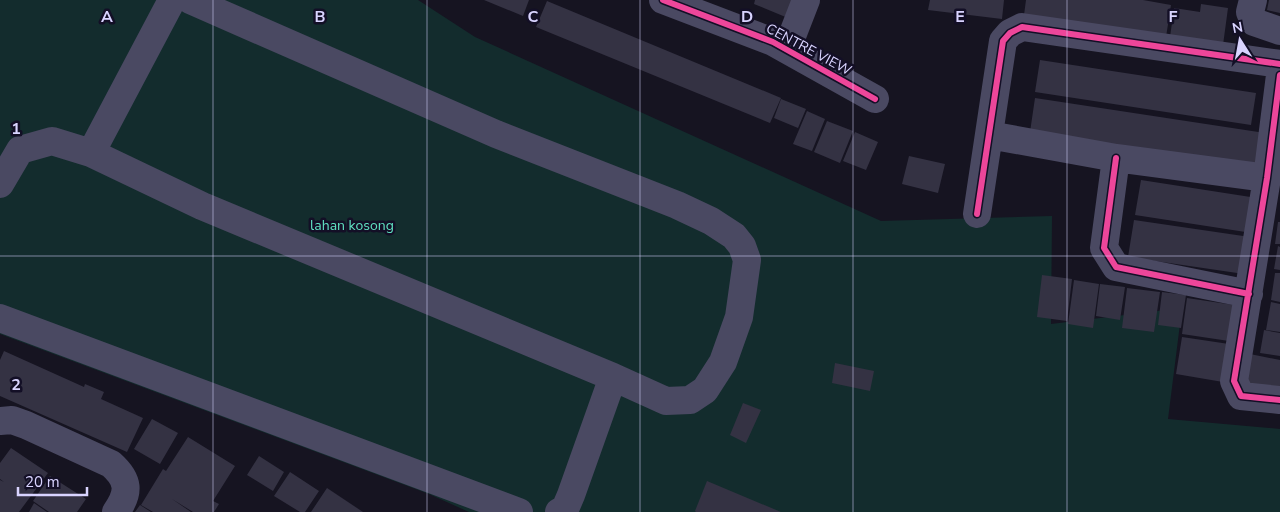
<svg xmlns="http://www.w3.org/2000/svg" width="1280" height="512" viewBox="0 0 1280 512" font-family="'Nunito Sans',sans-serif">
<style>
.green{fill:#132c2d}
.building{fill:#343243}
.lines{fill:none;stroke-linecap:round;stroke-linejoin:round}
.minor{stroke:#4a4962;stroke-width:28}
.cycleway-casing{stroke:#130f26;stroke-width:9}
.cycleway{stroke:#ed469a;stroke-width:6}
.grid{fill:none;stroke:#d9d4ff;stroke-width:1;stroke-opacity:0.55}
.labels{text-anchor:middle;stroke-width:5;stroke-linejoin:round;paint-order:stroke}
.street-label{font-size:14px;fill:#d9d4ff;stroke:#130f26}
.park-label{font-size:14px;fill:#5fe0c0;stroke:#130f26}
.grid-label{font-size:16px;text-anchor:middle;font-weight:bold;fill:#d9d4ff;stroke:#130f26;stroke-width:5;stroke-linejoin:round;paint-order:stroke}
</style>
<rect width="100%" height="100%" fill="#161421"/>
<path class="green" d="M0 0H418L475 37 881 221 1052 216 1051 324 1182 308 1168 419 1280 429V512H469L429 494 0 334Z"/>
<path class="building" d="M484 0H529L523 16Z
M755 0H795L788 18 754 4Z
M930 0H1004L1002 19 928 10Z
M1026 0H1143L1171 5 1166 37 1024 15Z
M1269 0H1280V13L1267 10Z
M547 1 781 98 770 123 536 27Z
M1201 4 1228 8 1223 45 1170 37 1174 8 1200 12Z
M1040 60 1256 93 1251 125 1035 92Z
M1035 98 1265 133 1259 167 1030 132Z
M781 99 806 109 798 128 774 118Z
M807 111 825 119 812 151 793 144Z
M827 121 853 131 840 163 814 152Z
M855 132 878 142 866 170 843 161Z
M909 156 945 164 938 193 902 184Z
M1141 180 1257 198 1252 233 1135 215Z
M1134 220 1250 237 1244 274 1128 257Z
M1278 222H1280V244H1275Z
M1278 246 1280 247V270L1274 269Z
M1275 273H1280V302L1271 300Z
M1042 275 1072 279 1067 321 1037 317Z
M1074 280 1099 284 1093 328 1068 324Z
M1100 284 1125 287 1120 320 1096 316Z
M1127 288 1160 292 1154 332 1122 328Z
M1162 292 1186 295 1181 328 1158 325Z
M1187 298 1234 305 1229 341 1182 334Z
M1271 302 1280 304V332L1266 330Z
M1264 330 1280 333V356L1260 353Z
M1182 337 1229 344 1223 382 1176 374Z
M4 351 84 387 85 384 104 392 101 399 143 418 127 452 0 396V360Z
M1250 354 1280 360V395L1244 388Z
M835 363 874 371 870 391 832 383Z
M743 403 761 410 746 443 730 435Z
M152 419 178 433 160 464 134 449Z
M188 437 235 466 213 501 219 504 214 512H193L172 499 191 512H153L141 505 163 469 166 471Z
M11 448 48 473 19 512H0V480L4 482 0 479V463Z
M259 456 284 472 273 491 247 475Z
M290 472 319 491 305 512H300L274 496Z
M50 476 86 499 77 512H49L33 501Z
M707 481 781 512H696L695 511Z
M327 488 363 512H311Z
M34 503 47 512H29Z
M140 505 151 512H135Z"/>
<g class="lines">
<path class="minor" d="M663 0 773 42 875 99
M1253 0 1250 12 1254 22 1280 31
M787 49 806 0
M1280 75 1267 178 1234 381 1241 396 1280 400
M989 135 1116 158 1267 178
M91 153 172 0
M1116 158 1104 248 1116 267 1249 294
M0 184 20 150 52 141 91 153 202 206 613 377 666 401 690 400 705 390 723 362 739 317 747 260 742 246 734 236 711 221 677 205 496 134 190 0
M977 214 1003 41 1010 33 1022 27 1280 64
M0 318 519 512
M0 421 12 420 26 425 111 464C129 480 130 492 116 512
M559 512 565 509 571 495 613 377"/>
<g class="cycleway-casing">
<path id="cycleway" d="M663 0 773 42 875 99
M1280 75 1267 178 1234 381 1241 396 1280 400
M1116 158 1104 248 1116 267 1249 294
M977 214 1003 41 1010 33 1022 27 1280 64"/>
</g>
<use href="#cycleway" class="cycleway"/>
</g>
<path class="grid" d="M213 0V512M427 0V512M640 0V512M853 0V512M1067 0V512M0 256H1280"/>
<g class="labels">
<g class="street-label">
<text transform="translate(809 49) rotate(28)" y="5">CENTRE VIEW</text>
</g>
<g class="park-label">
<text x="352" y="230">lahan kosong</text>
</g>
</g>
<g class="grid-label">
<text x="107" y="22">A</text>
<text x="320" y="22">B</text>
<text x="533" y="22">C</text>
<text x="747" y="22">D</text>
<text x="960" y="22">E</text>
<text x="1173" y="22">F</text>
<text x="16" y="134">1</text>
<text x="16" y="390">2</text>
</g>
<g transform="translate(1240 40) rotate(349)" stroke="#130f26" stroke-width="4" paint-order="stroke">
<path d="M0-4L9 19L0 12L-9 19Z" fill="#d9d4ff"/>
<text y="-8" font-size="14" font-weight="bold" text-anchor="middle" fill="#d9d4ff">N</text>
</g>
<path d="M18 487v8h69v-8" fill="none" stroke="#d9d4ff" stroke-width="2.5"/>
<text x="25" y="487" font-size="15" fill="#d9d4ff" stroke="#130f26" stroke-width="4" paint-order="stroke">20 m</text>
</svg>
